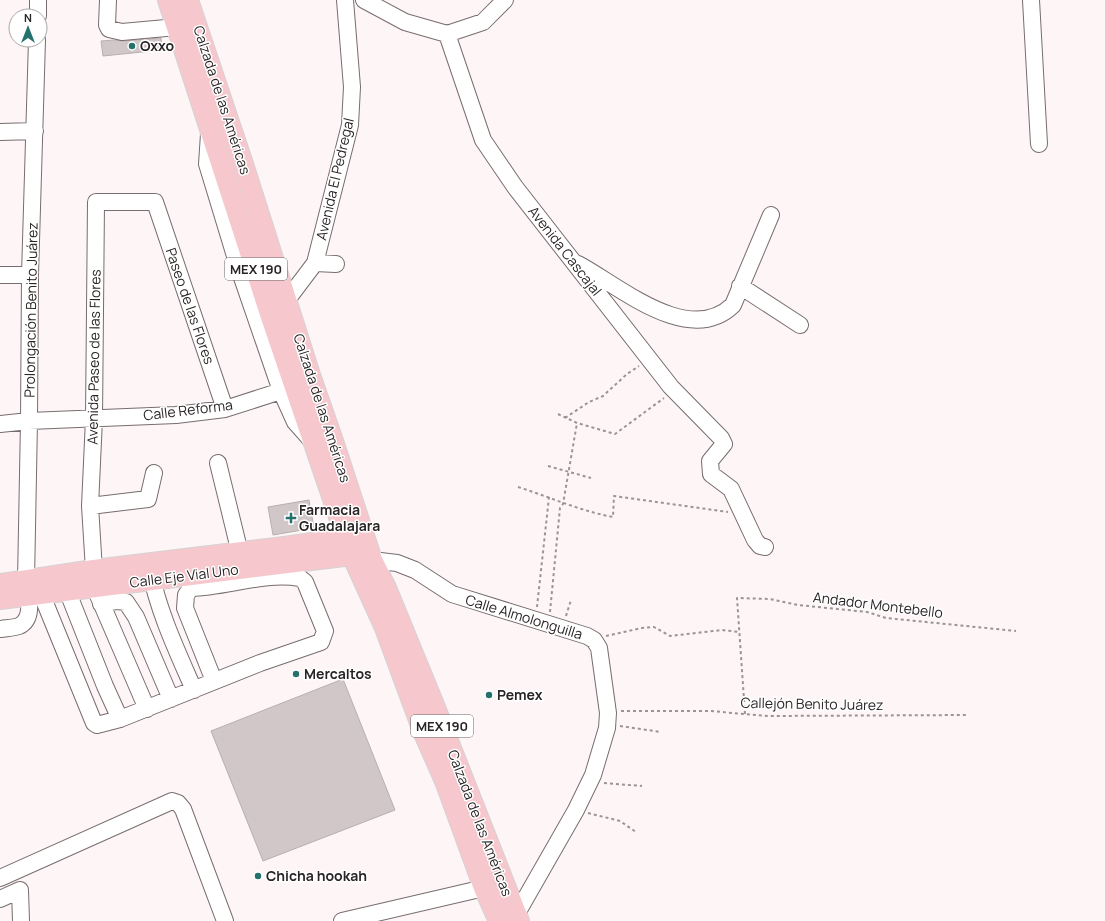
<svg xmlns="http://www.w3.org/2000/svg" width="1105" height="921" viewBox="0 0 1105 921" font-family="Manrope,sans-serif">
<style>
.building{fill:#d2c7c8;stroke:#b9afaf}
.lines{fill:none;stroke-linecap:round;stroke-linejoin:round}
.minor-casing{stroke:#776d6e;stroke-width:18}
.major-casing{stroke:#d4d3d3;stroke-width:22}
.path{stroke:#9b9495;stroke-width:2;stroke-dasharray:3 3;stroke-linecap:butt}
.minor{stroke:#fff;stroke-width:16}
.major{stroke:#f6c8cd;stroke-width:20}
.poi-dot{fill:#26716e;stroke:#fff;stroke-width:1.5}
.labels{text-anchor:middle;stroke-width:3;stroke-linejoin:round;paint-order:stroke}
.shield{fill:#fff;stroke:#696666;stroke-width:1}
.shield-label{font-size:13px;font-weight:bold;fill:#292425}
.poi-label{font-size:14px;font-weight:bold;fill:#292425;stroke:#fff;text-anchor:start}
.street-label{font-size:14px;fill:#292425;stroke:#fff}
</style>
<rect width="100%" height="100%" fill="#fef5f6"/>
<path class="building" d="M161 38 162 50 103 56 101 41 114 40 123 41Z
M309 500 314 528 273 535 268 507Z
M343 679 395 810 263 861 211 731Z"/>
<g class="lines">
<g class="minor-casing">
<path id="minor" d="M108 0 107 25 109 29 122 32 177 27
M364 0 405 22 447 34
M1031 0 1039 144
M38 16V0
M447 34 483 140 515 187 671 387 721 438 724 444 710 461 711 474 731 489 755 540 760 546 765 547
M447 34 483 22 505 0
M0 132 35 131
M209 134 207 164 238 266 281 391 295 422 311 440
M315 263 336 264
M578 264C618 285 689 348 733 305L771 215
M0 275H30
M740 286 800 325
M287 300 315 263 350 125 352 87 345 0
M0 424 29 421 176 415 225 409 281 391
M218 463 240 553
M90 506 148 499 154 473
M362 563 372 560 397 563 415 570 452 594 587 636 594 640 599 648 608 713 607 728 593 775 576 810 516 915
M150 569C158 611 177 651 194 690
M94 570 90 506 94 419 96 202H155L225 409
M94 586 147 709
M191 588 186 595 185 608 214 681
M67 590 105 686 120 719
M41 593 94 723 97 725 120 719 260 663 321 642 325 631 305 582 300 578C264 572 227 587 191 588L186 575
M101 604 117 601 126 602 136 617 171 699
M0 629C6 628 14 628 19 626 35 619 28 594 26 581L29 421 30 275 37 40
M0 878 172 801 178 803 183 809 225 921
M0 899 20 890 21 921
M342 921 484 888"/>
</g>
<g class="major-casing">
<path id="major" d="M168 0 272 320 352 555 385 628 423 731 445 781 484 888 499 921
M188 0 243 164 311 378 333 441 372 560 386 588 434 705 519 921
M0 584 94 570 284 547 347 538 359 534
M0 599 352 555 365 551"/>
</g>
<path class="path" d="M558 414 577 423 615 434 664 398
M565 418 589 402 603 396 627 374 639 366
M548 466 591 478
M518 487C550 497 580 511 613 517L614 496 728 512
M537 607 549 497
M550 612 560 508 563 504 577 423
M566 616 571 600
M606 636 642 628 654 627 670 636 722 630 739 632
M621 711H710L768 716 968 715
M745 714 737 598 770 599 798 605 867 612 886 618 1016 631
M620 726 661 732
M604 783 642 786
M588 813 620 821 636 832"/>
<use href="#minor" class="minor"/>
<use href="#major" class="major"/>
</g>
<g class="poi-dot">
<circle cx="132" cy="46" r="4"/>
<path d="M289 512h4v4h4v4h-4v4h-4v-4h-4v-4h4z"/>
<circle cx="296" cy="674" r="4"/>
<circle cx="489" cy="695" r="4"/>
<circle cx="258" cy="876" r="4"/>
</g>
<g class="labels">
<g class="shield">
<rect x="225" y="258" width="62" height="22" rx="3"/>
<rect x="411" y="715" width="62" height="22" rx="3"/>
</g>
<g class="shield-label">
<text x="256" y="274">MEX 190</text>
<text x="442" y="731">MEX 190</text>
</g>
<g class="poi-label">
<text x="140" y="51">Oxxo</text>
<text x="299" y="515">Farmacia<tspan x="299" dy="16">Guadalajara</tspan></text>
<text x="304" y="679">Mercaltos</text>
<text x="497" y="700">Pemex</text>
<text x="266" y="881">Chicha hookah</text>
</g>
<g class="street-label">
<text transform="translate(222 100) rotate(72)" y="5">Calzada de las Américas</text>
<text transform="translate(335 179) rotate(-77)" y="5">Avenida El Pedregal</text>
<text transform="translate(565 251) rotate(52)" y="5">Avenida Cascajal</text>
<text transform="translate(190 306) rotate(71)" y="5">Paseo de las Flores</text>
<text transform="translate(31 310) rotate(-89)" y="5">Prolongación Benito Juárez</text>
<text transform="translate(94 357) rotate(-89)" y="5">Avenida Paseo de las Flores</text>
<text transform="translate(322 408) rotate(72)" y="5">Calzada de las Américas</text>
<text transform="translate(188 410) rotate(-7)" y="5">Calle Reforma</text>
<text transform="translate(184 576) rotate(-7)" y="5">Calle Eje Vial Uno</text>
<text transform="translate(878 605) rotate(7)" y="5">Andador Montebello</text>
<text transform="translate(524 617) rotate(17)" y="5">Calle Almolonguilla</text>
<text transform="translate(812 704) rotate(1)" y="5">Callejón Benito Juárez</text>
<text transform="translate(480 823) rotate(69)" y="5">Calzada de las Américas</text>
</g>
</g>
<g transform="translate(28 28)"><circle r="19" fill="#ffffff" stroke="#a9a7a8"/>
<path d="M0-3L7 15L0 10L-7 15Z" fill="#26716e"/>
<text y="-6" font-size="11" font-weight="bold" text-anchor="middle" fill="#292425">N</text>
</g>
</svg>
